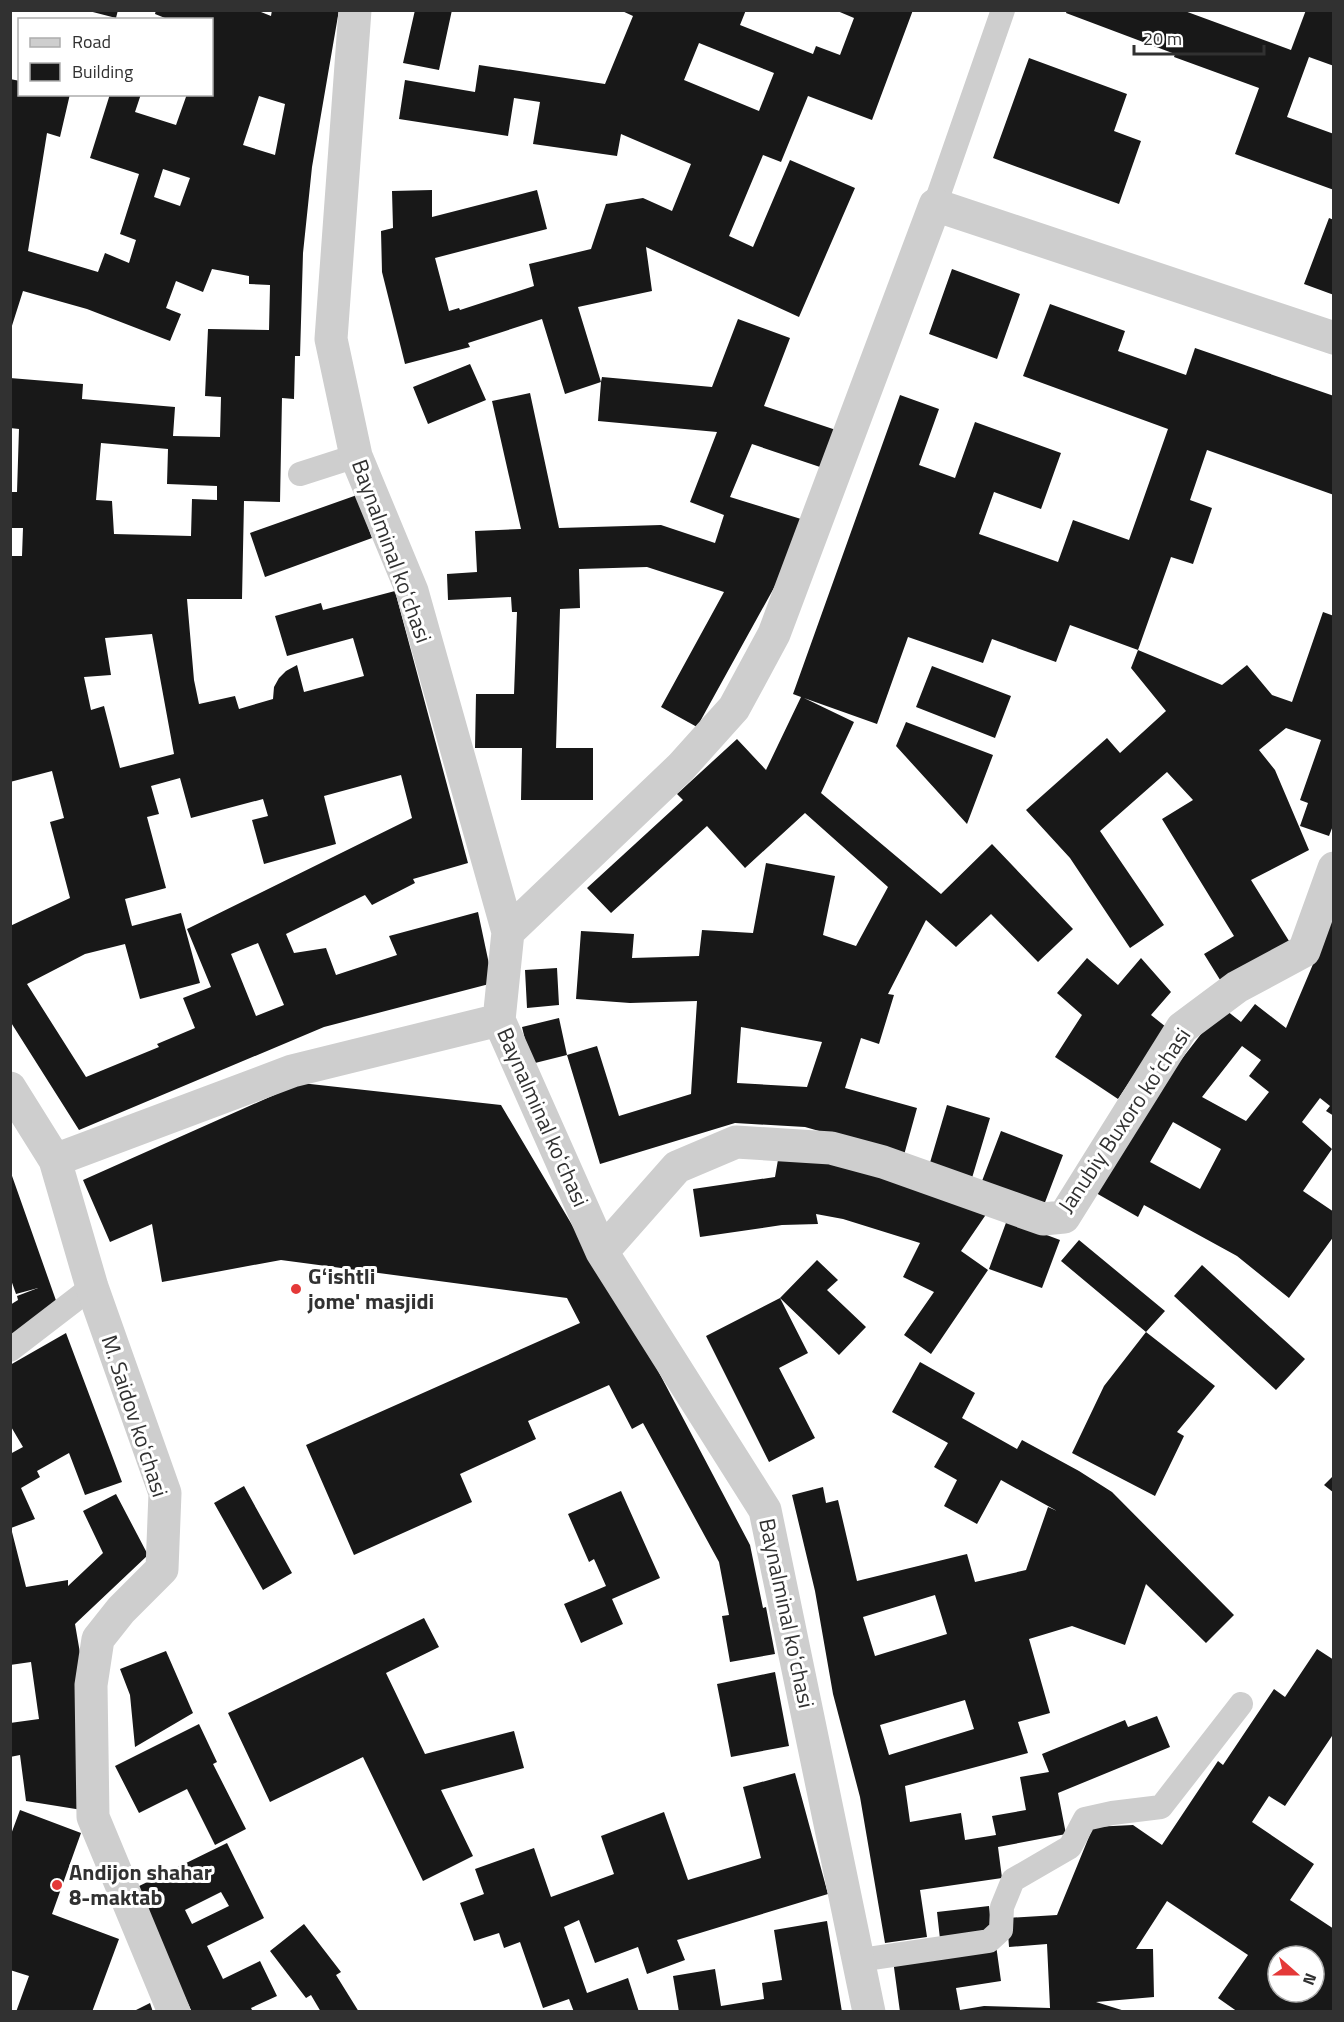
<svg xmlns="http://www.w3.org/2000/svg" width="1344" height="2022" viewBox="0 0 1344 2022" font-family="'Titillium Web',sans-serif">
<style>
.building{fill:#181818;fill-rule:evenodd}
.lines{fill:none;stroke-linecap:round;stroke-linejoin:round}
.service{stroke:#cecece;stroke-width:24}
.minor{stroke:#cecece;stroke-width:33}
.poi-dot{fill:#e43938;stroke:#fff;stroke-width:2}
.labels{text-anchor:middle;stroke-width:6;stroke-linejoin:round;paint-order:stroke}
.street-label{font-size:22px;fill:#313131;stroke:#fff}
.poi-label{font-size:22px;font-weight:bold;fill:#313131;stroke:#fff;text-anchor:start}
</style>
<rect width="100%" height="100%" fill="#fff"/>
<path class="building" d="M85 10H118L116 18Z
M156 10H225L230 12 231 10H256L271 16 272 10H339L312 167 303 253 300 356H295L294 399 282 398 280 502 244 501 242 599H187L194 680 199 704 235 696 239 709 273 699 274 687 279 678 286 671 297 665 304 692 364 676 353 638 287 656 275 616 321 603 323 610 395 591 468 863 413 879 415 883 372 905 365 895 286 934 294 953 326 948 336 975 397 955 389 936 478 912 493 983 324 1027 79 1130 10 1021V926L70 898 50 822 64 818 52 771 10 782V556H22L23 528H10V492H17L19 429 10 428V378L83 384 82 399 175 407 173 436 220 437 221 397 205 396 208 329 269 330 270 285 249 284V276L212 269 203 292 176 281 166 308 181 314 170 341 87 309 23 291 10 332V79L20 81V94H70L60 137 47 133 28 251 98 272 105 253 129 263 136 240 120 234 139 174 90 158 110 94H141L135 112 176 125 187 94H212V20H170L155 14ZM259 96 285 104 275 155 243 145ZM163 169 190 178 180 206 154 197ZM101 443 168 449 167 484 217 486V500L192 499 191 536 114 534 112 501 96 500ZM152 634 174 754 120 768 104 706 91 710 84 677 111 675 105 638ZM401 775 412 818 187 929 211 987 183 998 195 1028 157 1044 159 1047 86 1077 27 984 85 954 125 944 140 999 200 983 181 913 132 926 125 899 166 888 147 817 159 814 151 786 180 778 191 818 263 799 268 816 252 820 264 864 336 844 324 796ZM258 943 284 1005 256 1016 231 954Z
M415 10H452L439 70 403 63Z
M620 10H746L740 25 813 54 816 46 840 55 854 18 835 10H913L872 120 808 96 781 162 763 155 729 236 753 247 790 160 855 188 799 317 646 247 652 291 578 307 601 382 565 394 542 319 468 343 470 347 405 364 382 272 381 231 393 228 392 191 432 190V217L537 190 547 229 435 258 449 311 459 308 460 310 534 286 529 264 591 249 606 204 643 198 672 211 691 164 621 134 617 156 533 144 540 102 514 98 508 136 399 119 405 80 475 92 479 65 605 84 633 16ZM699 43 774 73 759 111 684 80Z
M1067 10H1182L1291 50 1306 10H1334V66L1309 57 1287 117 1334 134V190L1235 154 1259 88 1174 57 1175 54 1066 13Z
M1029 58 1127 94 1114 131 1141 141 1119 204 993 158Z
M1329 218 1334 220V295L1304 284Z
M952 269 1020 294 997 359 929 334Z
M1050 304 1125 331 1118 351 1186 375 1195 348 1334 396V495L1207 450 1190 500 1212 508 1193 564 1171 557 1138 650 1070 625 1056 662 992 639 983 663 908 637 877 724 804 698 854 722 821 793 941 894 992 844 1073 929 1038 962 991 914 956 947 926 920 888 994 894 995 879 1044 861 1038 845 1088 917 1108 904 1155 805 1127 735 1123 600 1164 567 1055 597 1046 619 1116 691 1094 697 1001 630 1003 576 999 581 931 634 934 632 958 699 956 702 930 753 933 766 863 835 876 823 935 856 946 888 887 805 813 745 868 707 826 611 913 587 888 683 800 677 794 737 739 766 770 801 697 793 694 900 395 939 409 919 465 955 478 975 422 1061 453 1041 509 994 492 979 534 1058 562 1073 520 1129 540 1168 429 1023 376ZM741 1027 822 1042 807 1087 737 1083Z
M738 319 790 338 764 406 836 430 823 468 752 444 730 497 801 519 786 566 697 727 661 707 724 592 647 567 579 569 580 608 560 609 556 748H593V800H521L522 748H475L476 694H514L517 612H512L511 597 448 600 447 574 477 572 475 531 521 529 492 401 530 393 559 528 661 525 715 543 724 515 690 502 717 432 598 421 601 382 602 377 712 387Z
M470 364 486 400 428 424 413 387Z
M357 495 372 538 265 577 250 533Z
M1323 612 1334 616V823L1329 836 1300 826 1308 803 1300 800 1321 740 1286 728 1259 750 1275 770 1309 850 1251 880 1289 941 1222 983 1204 954 1234 936 1162 819 1193 800 1167 772 1100 831 1164 925 1130 948 1070 858 1026 810 1107 738 1120 753 1166 711 1131 668 1138 650 1222 685 1247 665 1272 695 1292 702Z
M932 666 1011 696 995 738 916 707Z
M906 722 993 755 967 824 896 746Z
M1333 917 1334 1116 1326 1111 1330 1106 1320 1098 1302 1122 1332 1149 1303 1191 1334 1212V1236L1289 1298 1237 1256 1144 1205 1138 1217 1096 1193 1167 1078 1222 1007 1241 1022 1255 1004 1286 1028ZM1242 1046 1261 1060 1249 1076 1269 1092 1246 1121 1202 1097ZM1173 1122 1221 1149 1200 1189 1150 1162Z
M1087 958 1118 985 1141 958 1171 992 1151 1015 1166 1027 1118 1099 1055 1057 1082 1015 1057 993Z
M557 968 559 1005 527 1008 525 970Z
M559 1018 567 1055 531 1064 522 1027Z
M301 1083 501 1105 655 1365 750 1545 763 1608 766 1607 775 1654 730 1662 722 1616 729 1615 719 1562 643 1423 632 1429 609 1385 528 1421 536 1439 460 1474 472 1502 354 1555 306 1445 580 1323 567 1298 281 1260 162 1282 152 1224 110 1242 83 1180Z
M947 1105 990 1118 972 1178 929 1166Z
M1001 1131 1063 1155 1044 1205 982 1181Z
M779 1154 853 1167 987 1213 961 1251 988 1270 931 1354 904 1335 934 1292 903 1277 920 1243 843 1219 816 1214 818 1224 782 1225 700 1237 693 1189 775 1177Z
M11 1173 59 1309 10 1343V1305L18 1300 17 1296 38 1288 16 1294 10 1277Z
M1007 1220 1060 1240 1042 1288 989 1269Z
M1079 1240 1165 1311 1146 1332 1061 1261Z
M817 1260 838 1280 827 1290 866 1327 839 1355 780 1298Z
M1202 1265 1305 1359 1276 1390 1174 1296Z
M780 1298 808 1353 779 1368 815 1438 769 1462 706 1336Z
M1146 1332 1215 1386 1177 1432 1184 1436 1155 1496 1072 1453 1104 1386Z
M66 1333 122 1482 85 1495 69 1453 37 1471 40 1477 21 1488 35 1519 11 1528 26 1587 68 1580V1586L103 1553 83 1511 116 1494 148 1555 75 1624 80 1653 82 1810 26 1801 20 1755 10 1757V1723L39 1719 31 1662 10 1665V1454L23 1447 10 1425V1365Z
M920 1362 975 1393 962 1418 1017 1449 1022 1440 1079 1471 1112 1492 1234 1615 1206 1643 1146 1584 1125 1645 1072 1626 1029 1639 1050 1713 1018 1722 1028 1753 905 1786 910 1822 961 1813 965 1840 996 1835 992 1816 1026 1810 1020 1777 1049 1772 1042 1754 1125 1720 1128 1727 1157 1716 1170 1747 1058 1793 1066 1834 998 1847 1002 1878 920 1890 927 1937 885 1943 860 1797 833 1694 815 1591 792 1495 823 1487 826 1503 838 1500 857 1581 967 1554 975 1582 1026 1570 1048 1507 1057 1511 1001 1480 977 1524 944 1506 957 1480 934 1467 948 1443 892 1412ZM935 1595 947 1634 875 1656 863 1617ZM965 1700 974 1729 889 1755 880 1725Z
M1334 1475V1493L1324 1485Z
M244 1486 292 1573 263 1590 214 1503Z
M621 1491 660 1578 612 1599 623 1624 581 1643 564 1604 606 1586 594 1559 589 1562 568 1514Z
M424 1618 439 1647 386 1673 425 1754 514 1731 524 1768 441 1790 473 1856 423 1881 363 1757 270 1802 228 1713Z
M1317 1649 1334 1660V1733L1285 1806 1269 1796 1252 1822 1314 1864 1290 1900 1334 1929V2012H1238L1218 1998 1248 1955 1167 1901 1136 1949H1153L1154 1997 1096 2002 1128 2012H900L893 1960 996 1945 1001 1981 956 1988 960 2010 984 2006 1050 2008 1047 1944 1009 1947 1007 1918 1057 1915 1093 1827 1133 1825 1162 1845 1218 1761 1223 1765 1274 1689 1285 1697ZM1278 1956H1314V1992H1278Z
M166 1651 193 1713 135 1747 130 1695 120 1669Z
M775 1672 789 1746 731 1757 717 1684Z
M199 1724 217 1762 213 1764 246 1829 215 1845 187 1789 139 1813 115 1766Z
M795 1773 828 1894 677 1940 685 1960 647 1974 638 1947 595 1963 579 1920 564 1927 587 1993 628 1978 639 2012H574L569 1999 543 2008 520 1942 504 1948 499 1933 474 1941 460 1903 484 1894 475 1869 534 1848 551 1897 614 1874 601 1836 664 1812 688 1880 761 1858 743 1787Z
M20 1810 81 1833 52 1914 119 1939 92 2012H16L29 1976 10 1970V1837Z
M227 1843 264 1918 207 1946 223 1979 260 1961 277 1996 251 2008 253 2012H192L133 1889ZM221 1892 229 1906 192 1924 185 1910Z
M989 1906 992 1933 940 1939 937 1912Z
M827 1921 842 2012H679L673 1976 715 1969 721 2006 764 1999 762 1983 782 1980 774 1930Z
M304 1924 341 1972 336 1975 359 2012H321L311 1995 306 1998 270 1951Z
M150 2003 153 2012H132Z"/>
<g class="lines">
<path class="service" d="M935 205 1003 10
M300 474 356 456
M10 1350 92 1287
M860 1960 989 1941 1001 1930 1002 1907 1013 1880 1070 1847 1085 1819 1112 1813 1161 1807 1241 1704"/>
<path class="minor" d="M355 10 331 339 356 456 412 591 508 932 499 1020 602 1252 765 1510 869 2012
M508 932 681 767 734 708 774 634 935 205 1334 338
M10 1088 55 1160 92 1287 165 1493 162 1569 121 1610 98 1639 91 1685 93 1817 174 2012
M55 1160 292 1071 499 1020
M602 1252 677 1167 736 1142 831 1148 883 1162 1043 1219 1064 1217 1182 1028 1237 987 1304 951 1334 868"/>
</g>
<g class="poi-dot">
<circle cx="296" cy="1289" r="6"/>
<circle cx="57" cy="1885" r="6"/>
</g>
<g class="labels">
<g class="street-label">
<text transform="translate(392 551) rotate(70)" y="8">Baynalminal koʻchasi</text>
<text transform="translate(543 1117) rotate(66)" y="8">Baynalminal koʻchasi</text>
<text transform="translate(1124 1120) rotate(-56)" y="8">Janubiy Buxoro koʻchasi</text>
<text transform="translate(135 1416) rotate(72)" y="8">M. Saidov koʻchasi</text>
<text transform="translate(787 1613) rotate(78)" y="8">Baynalminal koʻchasi</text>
</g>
<g class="poi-label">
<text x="308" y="1284">Gʻishtli<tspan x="308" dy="25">jome' masjidi</tspan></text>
<text x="69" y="1880">Andijon shahar<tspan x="69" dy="25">8-maktab</tspan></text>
</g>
</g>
<rect width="1344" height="2022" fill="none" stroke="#313131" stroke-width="24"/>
<rect x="18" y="18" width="195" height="78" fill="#ffffff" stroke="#adadad" stroke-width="1.5"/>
<rect x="30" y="38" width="30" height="9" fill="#cecece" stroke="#adadad" stroke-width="1.5"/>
<text x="72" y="48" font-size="18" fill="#313131">Road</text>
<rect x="30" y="63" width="30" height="18" fill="#181818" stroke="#adadad" stroke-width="1.5"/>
<text x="72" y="78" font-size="18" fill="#313131">Building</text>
<g transform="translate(1296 1974) rotate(111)"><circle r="28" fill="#ffffff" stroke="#adadad" stroke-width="1.5"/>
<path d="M0-4.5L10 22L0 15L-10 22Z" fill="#e43938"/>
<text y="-9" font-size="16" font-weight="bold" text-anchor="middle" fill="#313131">N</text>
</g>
<path d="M1134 45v9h130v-9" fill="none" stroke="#313131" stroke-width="3"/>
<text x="1143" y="45" font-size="18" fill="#313131" stroke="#ffffff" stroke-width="4.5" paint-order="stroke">20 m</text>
</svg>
